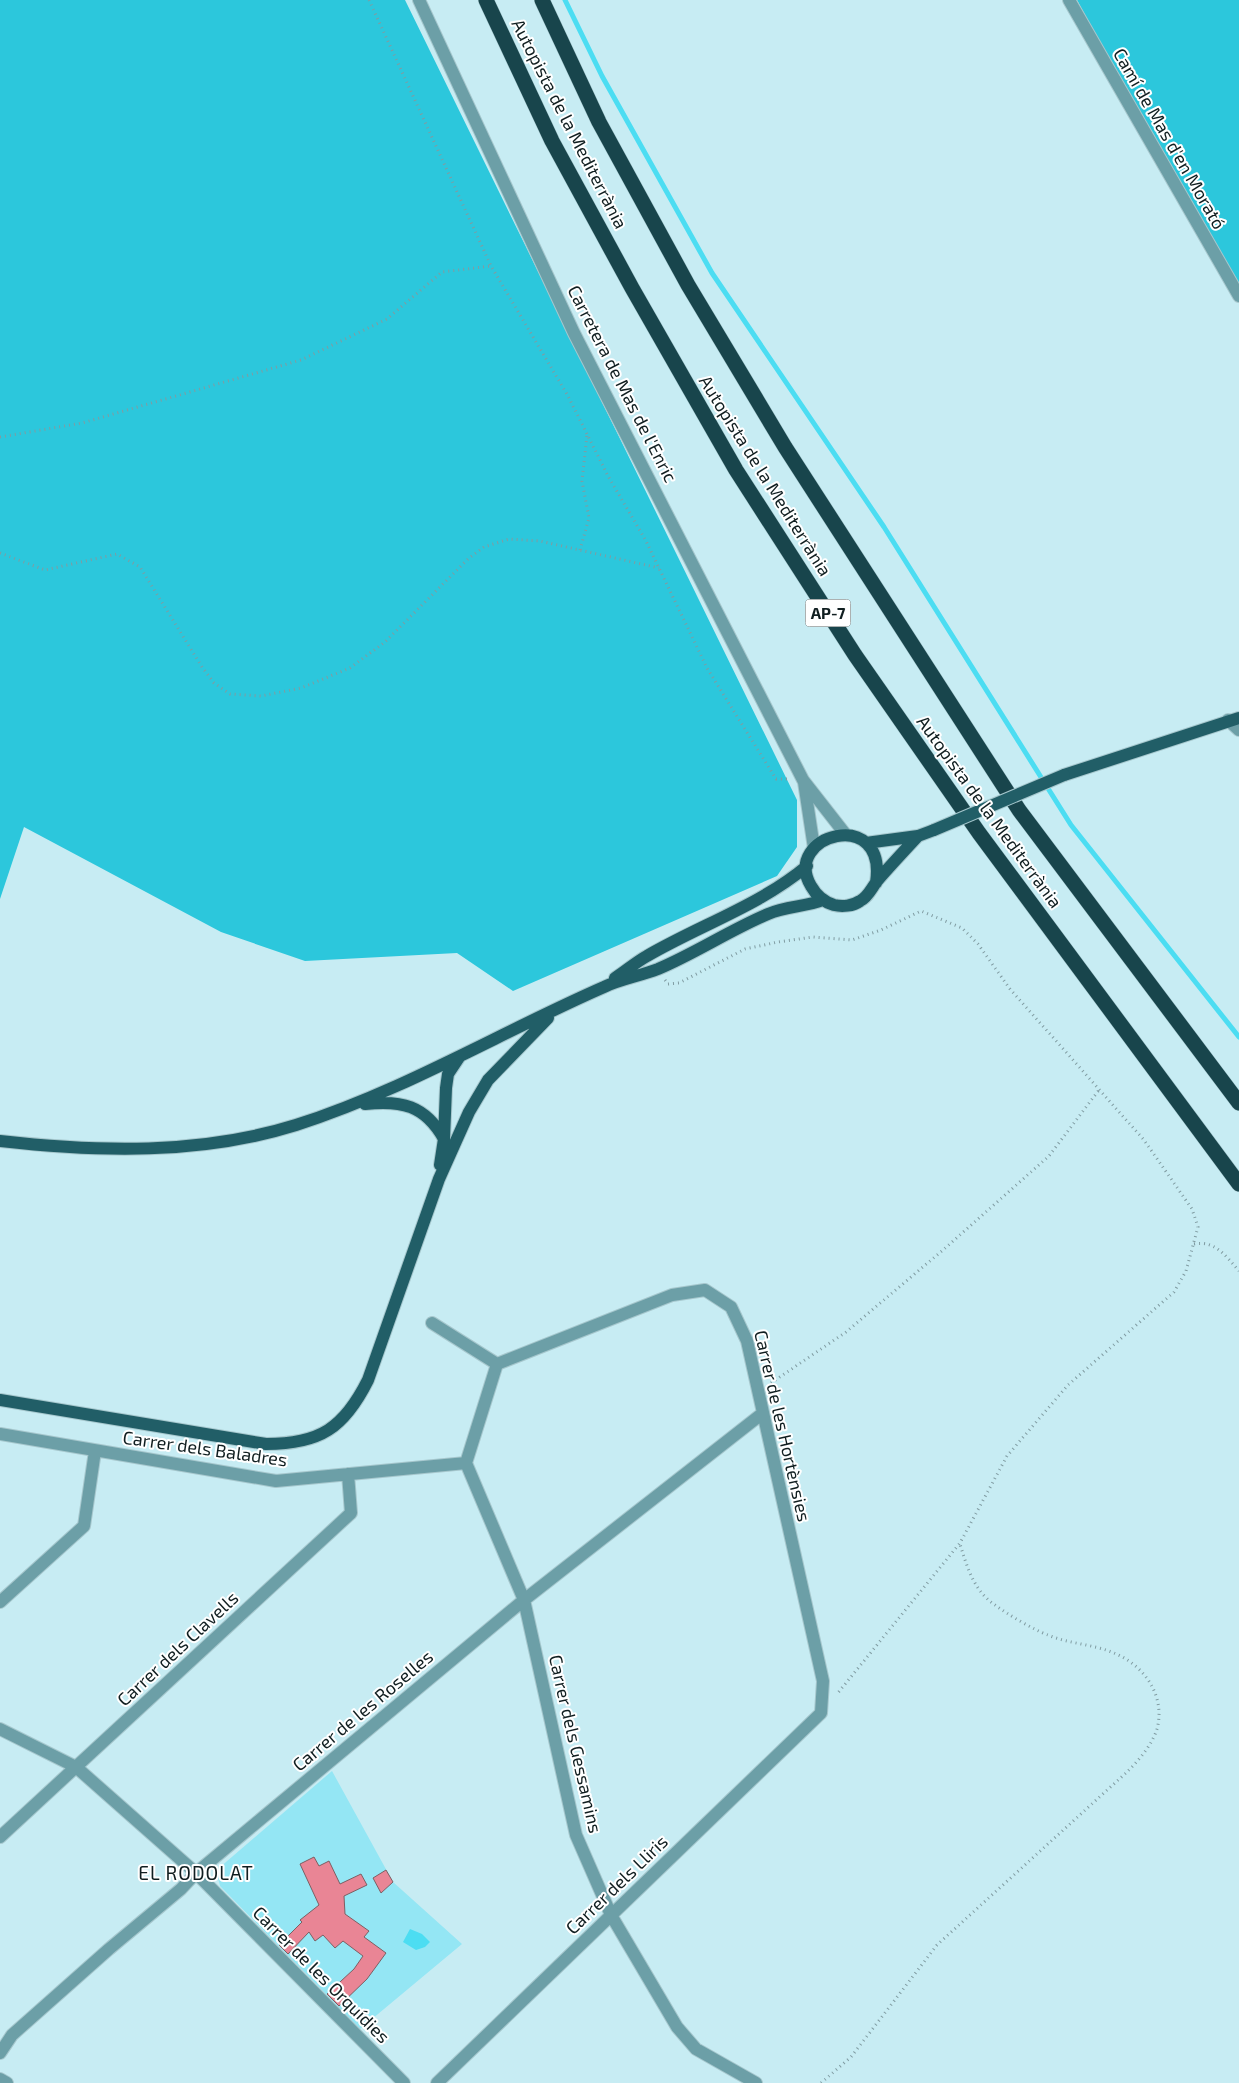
<svg xmlns="http://www.w3.org/2000/svg" width="1239" height="2083" viewBox="0 0 1239 2083" font-family="'Exo 2',sans-serif">
<style>
.green{fill:#94e6f4}
.forest{fill:#2cc7dc}
.water{fill:#4cddf2}
.lines{fill:none;stroke-linecap:round;stroke-linejoin:round}
.stream{stroke:#4cddf2;stroke-width:5}
.building{fill:#e98595;stroke:#7d5f63}
.minor-casing{stroke:#a6c7cd;stroke-width:14}
.major-casing{stroke:#a6c7cd;stroke-width:14}
.highway-casing{stroke:#a6c7cd;stroke-width:16}
.path{stroke:#809ca2;stroke-width:3;stroke-dasharray:1 4;stroke-linecap:butt}
.minor{stroke:#6c9fa7;stroke-width:12}
.major{stroke:#215e67;stroke-width:12}
.highway{stroke:#18454c;stroke-width:15}
.major-bridge-casing{stroke:#a6c7cd;stroke-width:14;stroke-linecap:butt}
.major-bridge{stroke:#215e67;stroke-width:12}
.labels{text-anchor:middle;stroke-width:4;stroke-linejoin:round;paint-order:stroke}
.shield{fill:#fff;stroke:#586263;stroke-width:1}
.shield-label{font-size:16px;font-weight:bold;fill:#101e20}
.street-label{font-size:18px;fill:#101e20;stroke:#fff}
.neighbourhood-label{font-size:19px;letter-spacing:1px;fill:#101e20;stroke:#fff}
</style>
<rect width="100%" height="100%" fill="#c7ecf3"/>
<path class="green" d="M332 1771 393 1882 462 1944 360 2029 220 1886 218 1878 219 1868Z"/>
<path class="forest" d="M0 0H405L797 800V847L777 876 513 991 457 953 305 961 221 932 24 827 0 899Z
M1077 0H1239V301Z"/>
<path class="water" d="M410 1929 422 1934 430 1942 425 1947 416 1950 403 1942Z"/>
<g class="lines">
<path class="stream" d="M565 0 602 76 712 273 884 527 1071 825 1239 1037"/>
</g>
<path class="building" d="M314 1857 319 1866 329 1861 340 1884 361 1874 367 1885 344 1896 345 1914 369 1931 364 1937 386 1953 367 1979 339 2006 327 1994 354 1969 363 1956 343 1941 335 1948 323 1935 315 1941 309 1932 288 1954 279 1945 302 1922 300 1920 319 1905 300 1864Z
M386 1870 393 1882 381 1893 373 1878Z"/>
<g class="lines">
<g class="minor-casing">
<path id="minor" d="M419 0 574 333 803 780 846 835
M1069 0 1239 296
M1228 720 1239 730
M804 782 814 848
M432 1323 497 1364
M497 1364 466 1463 524 1600 576 1835 611 1915 677 2027 696 2049 756 2083
M0 1434 276 1481 466 1463
M0 1602 84 1526 95 1451
M0 1729 76 1767 196 1873 404 2083
M0 1837 351 1513 348 1474
M0 2053 12 2035 109 1949 181 1889 196 1873 524 1600 763 1413
M0 2079 7 2083
M437 2083 821 1713 823 1681 747 1341 731 1307 705 1290 672 1295 497 1364"/>
</g>
<g class="major-casing">
<path id="major" d="M1064 775 1239 718
M866 843 918 836 934 830
M876 883C888 805 781 835 811 886 816 895 824 902 834 905 842 907 853 906 860 901 868 897 871 889 877 881 890 866 904 851 918 836
M615 978C626 971 636 962 647 956 700 925 759 906 807 866
M365 1104C401 1100 425 1105 444 1139
M0 1141C98 1152 200 1155 296 1125 403 1091 501 1032 604 987 621 979 640 976 658 969 696 953 730 930 768 914 786 906 805 907 823 900
M440 1165 444 1139 446 1088 448 1074 460 1056
M0 1400 266 1444C320 1444 344 1428 368 1380L439 1179 469 1112 488 1080 548 1018"/>
</g>
<g class="highway-casing">
<path id="highway" d="M486 0 552 141 632 288 736 470 855 655 979 833 1239 1184
M542 0 599 122 688 285 785 447 1019 810 1239 1103"/>
</g>
<path class="path" d="M369 0 491 266 568 396 608 476 646 541 707 668 776 779H788
M0 437 82 423 301 360 387 319 442 272 491 266
M580 550 589 518 582 481 587 435
M0 553 45 570 117 554 140 567 202 667 214 683 230 694 261 696 301 688 350 668 385 642 468 559 484 547 509 539 540 541 659 568
M665 980 668 984 679 983 745 949 778 942 813 937 852 940 881 930 921 911 962 928 978 944 1010 989 1144 1140 1192 1209 1198 1227 1186 1271 1174 1292 1068 1385 1007 1456 960 1543 837 1694
M1194 1244C1215 1240 1226 1256 1239 1271
M771 1383 846 1332 943 1250 1049 1156 1099 1090
M821 2083 851 2057 937 1945 1127 1772C1139 1760 1152 1745 1157 1729 1166 1696 1144 1665 1114 1653 1093 1644 1069 1644 1048 1635 1034 1630 1007 1614 995 1605 974 1591 967 1567 960 1544"/>
<use href="#minor" class="minor"/>
<use href="#major" class="major"/>
<use href="#highway" class="highway"/>
<g class="major-bridge-casing">
<path id="major-bridge" d="M934 830 1064 775"/>
</g>
<use href="#major-bridge" class="major-bridge"/>
</g>
<g class="labels">
<rect class="shield" x="805.5" y="599.5" width="45" height="27" rx="4"/>
<g class="shield-label">
<text x="828" y="619">AP-7</text>
</g>
<g class="street-label">
<text transform="translate(569 124) rotate(63)" y="6">Autopista de la Mediterrània</text>
<text transform="translate(1169 139) rotate(60)" y="6">Camí de Mas d'en Morató</text>
<text transform="translate(622 384) rotate(63)" y="6">Carretera de Mas de l'Enric</text>
<text transform="translate(765 476) rotate(58)" y="6">Autopista de la Mediterrània</text>
<text transform="translate(989 812) rotate(54)" y="6">Autopista de la Mediterrània</text>
<text transform="translate(782 1426) rotate(77)" y="6">Carrer de les Hortènsies</text>
<text transform="translate(205 1449) rotate(8)" y="6">Carrer dels Baladres</text>
<text transform="translate(178 1649) rotate(-43)" y="6">Carrer dels Clavells</text>
<text transform="translate(363 1711) rotate(-40)" y="6">Carrer de les Roselles</text>
<text transform="translate(575 1744) rotate(77)" y="6">Carrer dels Gessamins</text>
<text transform="translate(617 1885) rotate(-44)" y="6">Carrer dels Lliris</text>
<text transform="translate(321 1975) rotate(45)" y="6">Carrer de les Orquídies</text>
</g>
<g class="neighbourhood-label">
<text x="196" y="1880">EL RODOLAT</text>
</g>
</g>
</svg>
